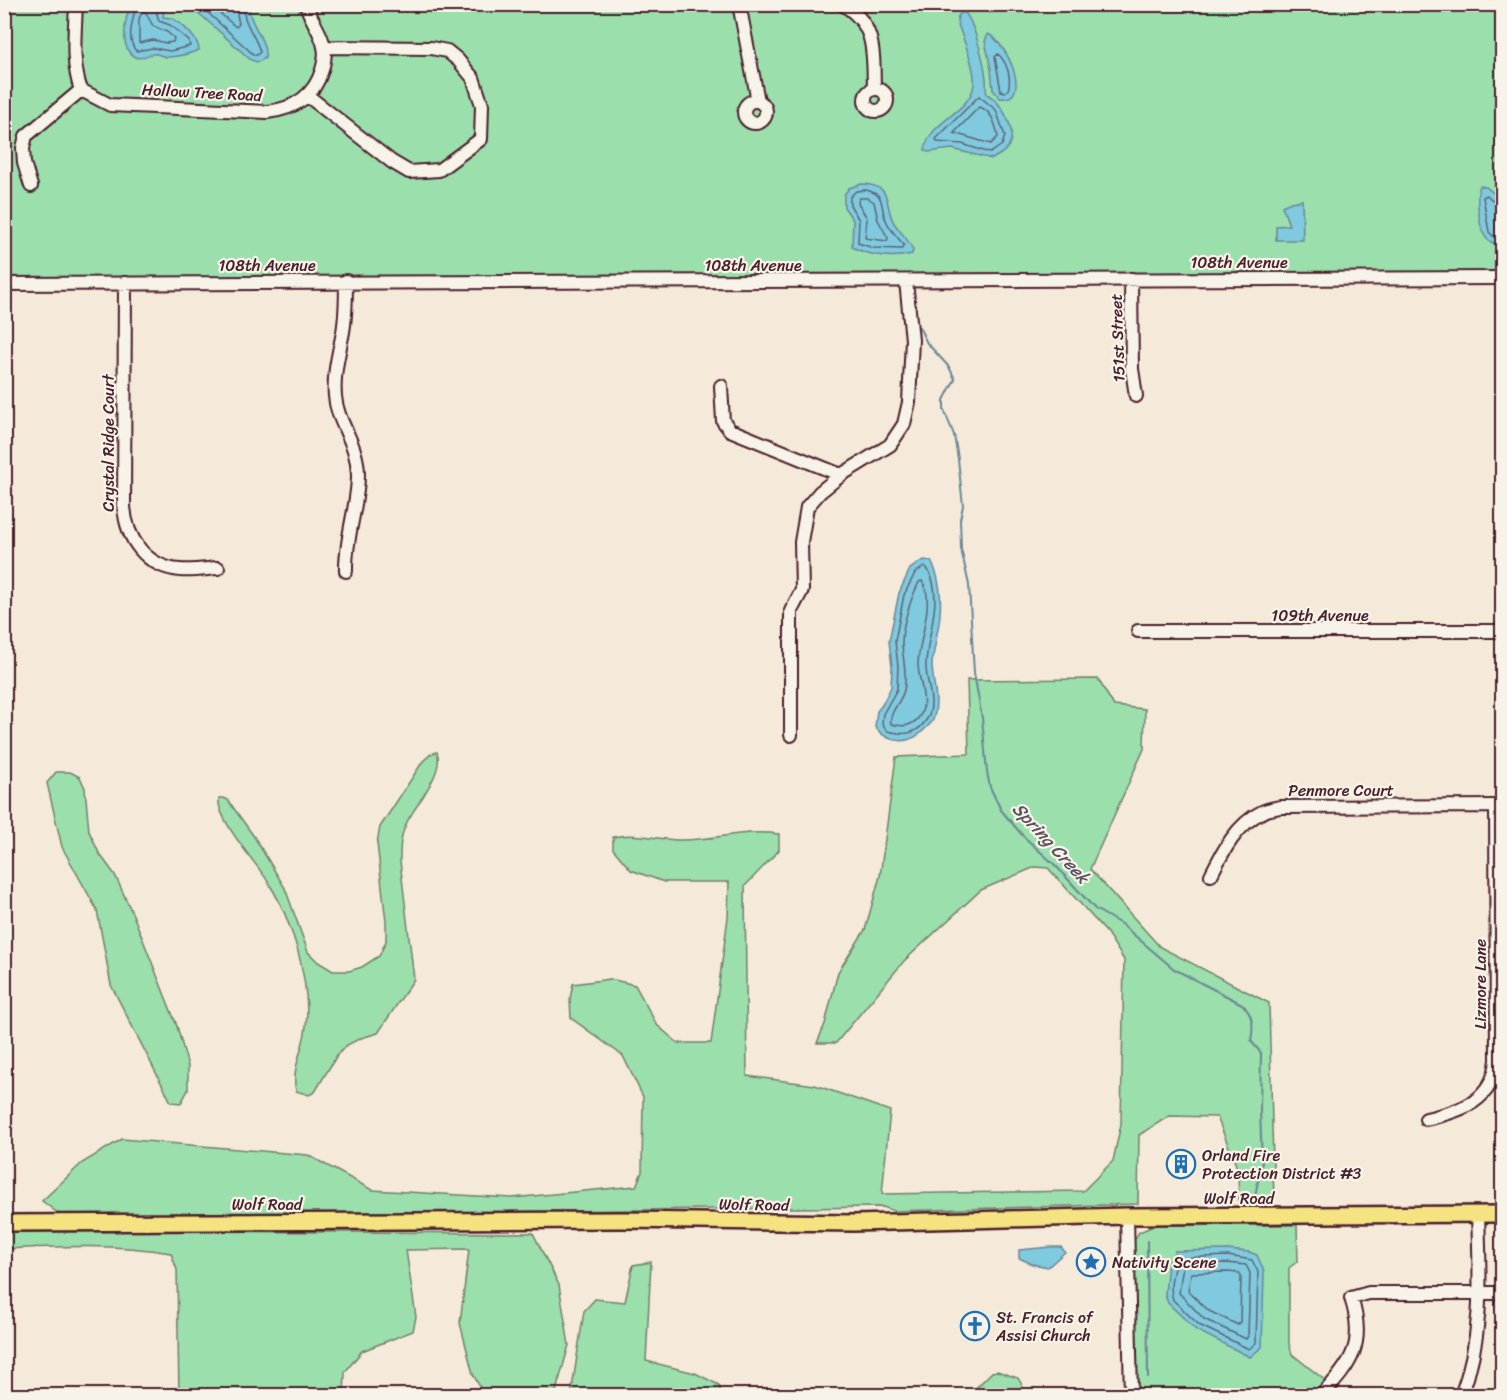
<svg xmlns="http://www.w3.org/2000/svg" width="1507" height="1400" viewBox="0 0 1507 1400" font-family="Sriracha,sans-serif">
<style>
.green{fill:#9adfac;stroke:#727f6c;stroke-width:1.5}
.water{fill:#7fcadf;stroke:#6a8697;stroke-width:1.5}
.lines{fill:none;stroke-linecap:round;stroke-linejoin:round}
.shore{stroke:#5f6373;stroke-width:1.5}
.stream{stroke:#6a8697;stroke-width:2}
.minor-casing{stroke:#4a1f2b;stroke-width:16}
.major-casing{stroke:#4a1f2b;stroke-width:20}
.minor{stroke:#f7f3e8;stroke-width:12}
.major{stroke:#f5e382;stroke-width:15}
.labels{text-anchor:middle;stroke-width:4.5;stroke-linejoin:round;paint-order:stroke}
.street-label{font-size:16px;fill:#4a1f2b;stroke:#f7f3e8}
.poi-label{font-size:16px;fill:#4a1f2b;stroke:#f7f3e8;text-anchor:start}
.water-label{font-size:18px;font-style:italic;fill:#5a5261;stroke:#f7f3e8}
</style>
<rect width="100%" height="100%" fill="#f5ead9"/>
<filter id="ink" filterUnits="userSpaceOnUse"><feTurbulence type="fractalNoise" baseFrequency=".0167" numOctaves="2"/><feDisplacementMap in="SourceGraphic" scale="12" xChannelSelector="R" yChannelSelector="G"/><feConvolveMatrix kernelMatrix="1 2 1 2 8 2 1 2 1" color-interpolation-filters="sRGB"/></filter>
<g filter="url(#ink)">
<path class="green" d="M4 5H1502V274L5 284Z
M1098 679 1114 706 1145 709 1144 749 1090 869 1160 947 1269 1003 1274 1203 1239 1207 1238 1170 1217 1117 1169 1116 1139 1135 1138 1204 894 1211 883 1207 63 1217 42 1201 82 1163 122 1139 308 1155 372 1190 512 1198 636 1186 642 1172 643 1097 623 1056 571 1018 570 999 573 984 610 979 635 985 657 1025 678 1043H711L728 917 729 882H664L631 870 613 849V837C638 832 658 840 682 840 716 840 745 829 779 834V850L745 886 747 1076 815 1085 890 1111 882 1194 1083 1191 1113 1161 1121 1124 1124 960 1107 933 1048 868 1035 867 981 890 904 961 836 1043H817L825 1024 838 972 865 930 880 876 896 757 969 754 967 680Z
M437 752C445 773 415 805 406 824 400 837 400 848 400 861L414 979 378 1033 361 1038 347 1045 337 1055 315 1092 309 1095 296 1091C291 1072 302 1051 305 1033 311 1002 301 954 289 925 284 910 275 893 267 880 256 863 215 817 219 798H224L228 800 255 838 285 888 308 952 318 962 333 971H349L362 967 379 956 386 941V922L377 843 380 827 423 761 431 754Z
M56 772H70L80 777 85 788 89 831 99 853 115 875 134 917 177 1026 188 1066V1090L181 1103 171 1102 111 985 97 910 62 847 47 783Z
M1156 1225H1297L1298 1261 1289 1268V1344L1292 1354 1327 1382 1313 1395H1134V1241L1139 1232Z
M172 1231 533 1233 559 1285 569 1345 555 1395H484L473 1374 460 1323 469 1249 406 1250 416 1317 413 1331 362 1351 345 1372 344 1396 179 1395 177 1270 171 1253C116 1244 59 1246 5 1249V1232Z
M651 1262 646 1361 695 1373 719 1385 722 1395H571L584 1311 595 1299 625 1302 633 1265Z
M997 1371 1018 1378 1022 1385 1023 1395H977L974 1392 975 1389 992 1372Z"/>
<path class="water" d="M131 5H156L164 11 163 17C166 18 170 17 173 19 182 23 199 40 199 50 189 54 177 57 166 57 162 56 157 53 153 54 147 55 141 60 135 57 119 50 125 17 131 5Z
M184 5H249C248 24 267 38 265 58L258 62 251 60 202 16Z
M961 13H965C974 22 985 65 986 79 987 85 985 88 987 94 1000 101 1016 127 1010 143 1008 150 998 156 992 159L952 149 928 152 925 150C929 120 971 113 974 84 976 68 962 37 957 21L958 16Z
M988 34C1006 41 1034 102 1000 98L993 90 991 69 985 41Z
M861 184C895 185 883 204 894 223 900 232 909 240 913 250L912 254C894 259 869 256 852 247L853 220 844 207V195L849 188Z
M1480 186 1486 187 1502 200V247C1497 244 1490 243 1486 238 1479 229 1475 195 1480 186Z
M1302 200 1303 240H1276V226L1289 225 1282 206 1291 202Z
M923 560 931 561C943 582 942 611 937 634 936 644 932 656 932 666 933 684 939 699 934 717 933 722 930 724 926 728 911 745 889 745 875 727L877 711 882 705 891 687 892 667 889 641 899 593 910 569Z
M1051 1247H1061L1065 1252 1048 1267 1032 1264 1019 1258V1250Z
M1228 1250 1249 1252 1257 1255 1264 1271 1262 1347 1250 1357 1196 1330 1168 1303 1165 1295 1168 1263 1175 1251Z"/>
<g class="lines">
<path class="shore" d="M136 4C134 19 125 38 136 51L153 48 170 51 190 46 189 41 170 25 159 21 154 4
M195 4 206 11 254 55H257L260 52C256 36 242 22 243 4
M209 4 236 27 239 24 235 4
M145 11 153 26 167 32 174 38 173 42 166 43 153 40 139 43V19L142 12Z
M998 54C1007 62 1012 78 1008 90L1005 92 1001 91 995 57Z
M979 96 996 110 1005 136 1002 145 990 153 962 144 937 142 936 139Z
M979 107C992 110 996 125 998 137L991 144 954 133Z
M866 190C887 195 879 205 886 220 890 230 897 237 904 245L902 249 873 248 858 243 859 220 850 205V197L856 191Z
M859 198H868L874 202 878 220 888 238 887 241 865 238 867 218 858 203Z
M1502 205 1495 203 1487 195 1483 197 1489 232 1493 236 1502 240
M924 567 927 568C945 597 927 633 926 664 925 681 937 703 927 719 916 736 904 735 887 731L882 724 883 714 897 689 898 666 895 641 904 595 915 573Z
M922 581C936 600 918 642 918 664 918 680 929 701 920 716 912 727 903 727 891 724 888 713 902 701 904 690 908 673 902 658 902 642 902 624 911 598 919 582Z
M1228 1256 1252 1260 1258 1272 1256 1343 1249 1349 1199 1325 1173 1300C1169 1288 1172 1268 1179 1258Z
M1227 1263 1246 1265 1250 1273 1248 1336 1246 1339 1204 1319 1179 1293 1183 1265Z
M1227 1272 1239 1273 1241 1276 1240 1322 1238 1325 1209 1311 1188 1291 1191 1273Z"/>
<path class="stream" d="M919 327 927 343 949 367 955 379 944 400V410L954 435 958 459 963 506 960 519 961 549 969 585 974 673 982 718 987 772 990 787 1001 810 1023 836 1056 866 1095 909 1121 924 1174 969 1242 1004C1253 1015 1254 1025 1251 1041L1261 1053 1260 1111 1262 1162 1255 1196
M1147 1241 1148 1377"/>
<g class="minor-casing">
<path id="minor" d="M76 4C75 34 71 62 81 90L110 105 267 112C294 109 314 97 322 70 324 63 326 54 324 47 322 33 310 19 306 4
M739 4 758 101
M842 4C877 24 873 54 874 89
M865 100a11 11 0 1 1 22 0a11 11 0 1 1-22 0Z
M308 96 392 162 409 172 439 170 481 139 482 105 473 78 458 60 447 51 431 48 324 47
M744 112a11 11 0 1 1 22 0a11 11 0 1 1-22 0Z
M31 186 24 163 23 148 26 136 81 90
M1131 279 1132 369 1136 396
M125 283 124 506C126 539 146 567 180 570 193 571 205 569 218 568
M4 284 1502 278
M721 386 723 421 730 430 841 475
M346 571C345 538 358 507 358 475 358 442 337 424 335 396 333 374 339 353 343 332 346 315 346 298 346 281
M1138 631H1502
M791 735V611L802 590 801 542 807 507 820 492 841 475 890 445 904 424 909 402 912 340 906 281
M1211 875C1223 851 1237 824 1262 812 1267 809 1275 808 1280 807L1502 806
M1426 1119C1462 1111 1493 1101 1497 1060L1496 806
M1127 1216 1131 1396
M1321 1396C1352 1364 1366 1343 1351 1298L1369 1293H1502
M1461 1396C1484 1335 1480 1277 1478 1214"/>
</g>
<g class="major-casing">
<path id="major" d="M4 1223 623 1220 854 1223 1127 1216 1502 1214"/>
</g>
<use href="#minor" class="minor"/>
<use href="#major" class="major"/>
</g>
</g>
<defs>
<g id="building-ring" transform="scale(1.5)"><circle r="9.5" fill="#f7f3e8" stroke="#1f6fb2" stroke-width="1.5"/><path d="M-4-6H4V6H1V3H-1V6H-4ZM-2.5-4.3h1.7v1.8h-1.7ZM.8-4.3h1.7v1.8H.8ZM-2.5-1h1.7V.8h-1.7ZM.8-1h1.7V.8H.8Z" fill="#1f6fb2"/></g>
<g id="sight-ring" transform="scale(1.5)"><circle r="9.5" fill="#f7f3e8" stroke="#1f6fb2" stroke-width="1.5"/><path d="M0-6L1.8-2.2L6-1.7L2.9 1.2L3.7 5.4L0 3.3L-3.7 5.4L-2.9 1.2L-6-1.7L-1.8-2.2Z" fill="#1f6fb2"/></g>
<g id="church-ring" transform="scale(1.5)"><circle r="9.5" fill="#f7f3e8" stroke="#1f6fb2" stroke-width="1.5"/><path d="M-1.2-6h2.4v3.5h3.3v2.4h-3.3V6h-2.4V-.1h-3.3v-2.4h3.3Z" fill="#1f6fb2"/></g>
</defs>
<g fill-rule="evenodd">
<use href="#building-ring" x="1181" y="1164"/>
<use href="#sight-ring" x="1091" y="1262"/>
<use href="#church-ring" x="975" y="1326"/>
</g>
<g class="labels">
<g class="street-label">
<text transform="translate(202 92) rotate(3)" y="6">Hollow Tree Road</text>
<text x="1239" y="268">108th Avenue</text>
<text x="267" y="271">108th Avenue</text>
<text x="753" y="271">108th Avenue</text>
<text transform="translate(1117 338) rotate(-92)" y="6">151st Street</text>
<text transform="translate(108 443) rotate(-90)" y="6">Crystal Ridge Court</text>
<text x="1320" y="621">109th Avenue</text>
<text x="1341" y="796">Penmore Court</text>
<text transform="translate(1480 984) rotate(-90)" y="6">Lizmore Lane</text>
<text x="1239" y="1204">Wolf Road</text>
<text x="267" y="1210">Wolf Road</text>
<text transform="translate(754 1204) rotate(1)" y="6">Wolf Road</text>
</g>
<g class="poi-label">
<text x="1202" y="1161">Orland Fire<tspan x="1202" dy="18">Protection District #3</tspan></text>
<text x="1112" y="1268">Nativity Scene</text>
<text x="996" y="1323">St. Francis of<tspan x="996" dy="18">Assisi Church</tspan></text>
</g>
<g class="water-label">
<text transform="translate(1051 843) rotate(47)" y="6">Spring Creek</text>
</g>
</g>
<rect width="1507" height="1400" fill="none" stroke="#f7f3e8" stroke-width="24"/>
<rect x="12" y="12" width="1483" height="1376" fill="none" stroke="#4a1f2b" stroke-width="2" filter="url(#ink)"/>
</svg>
